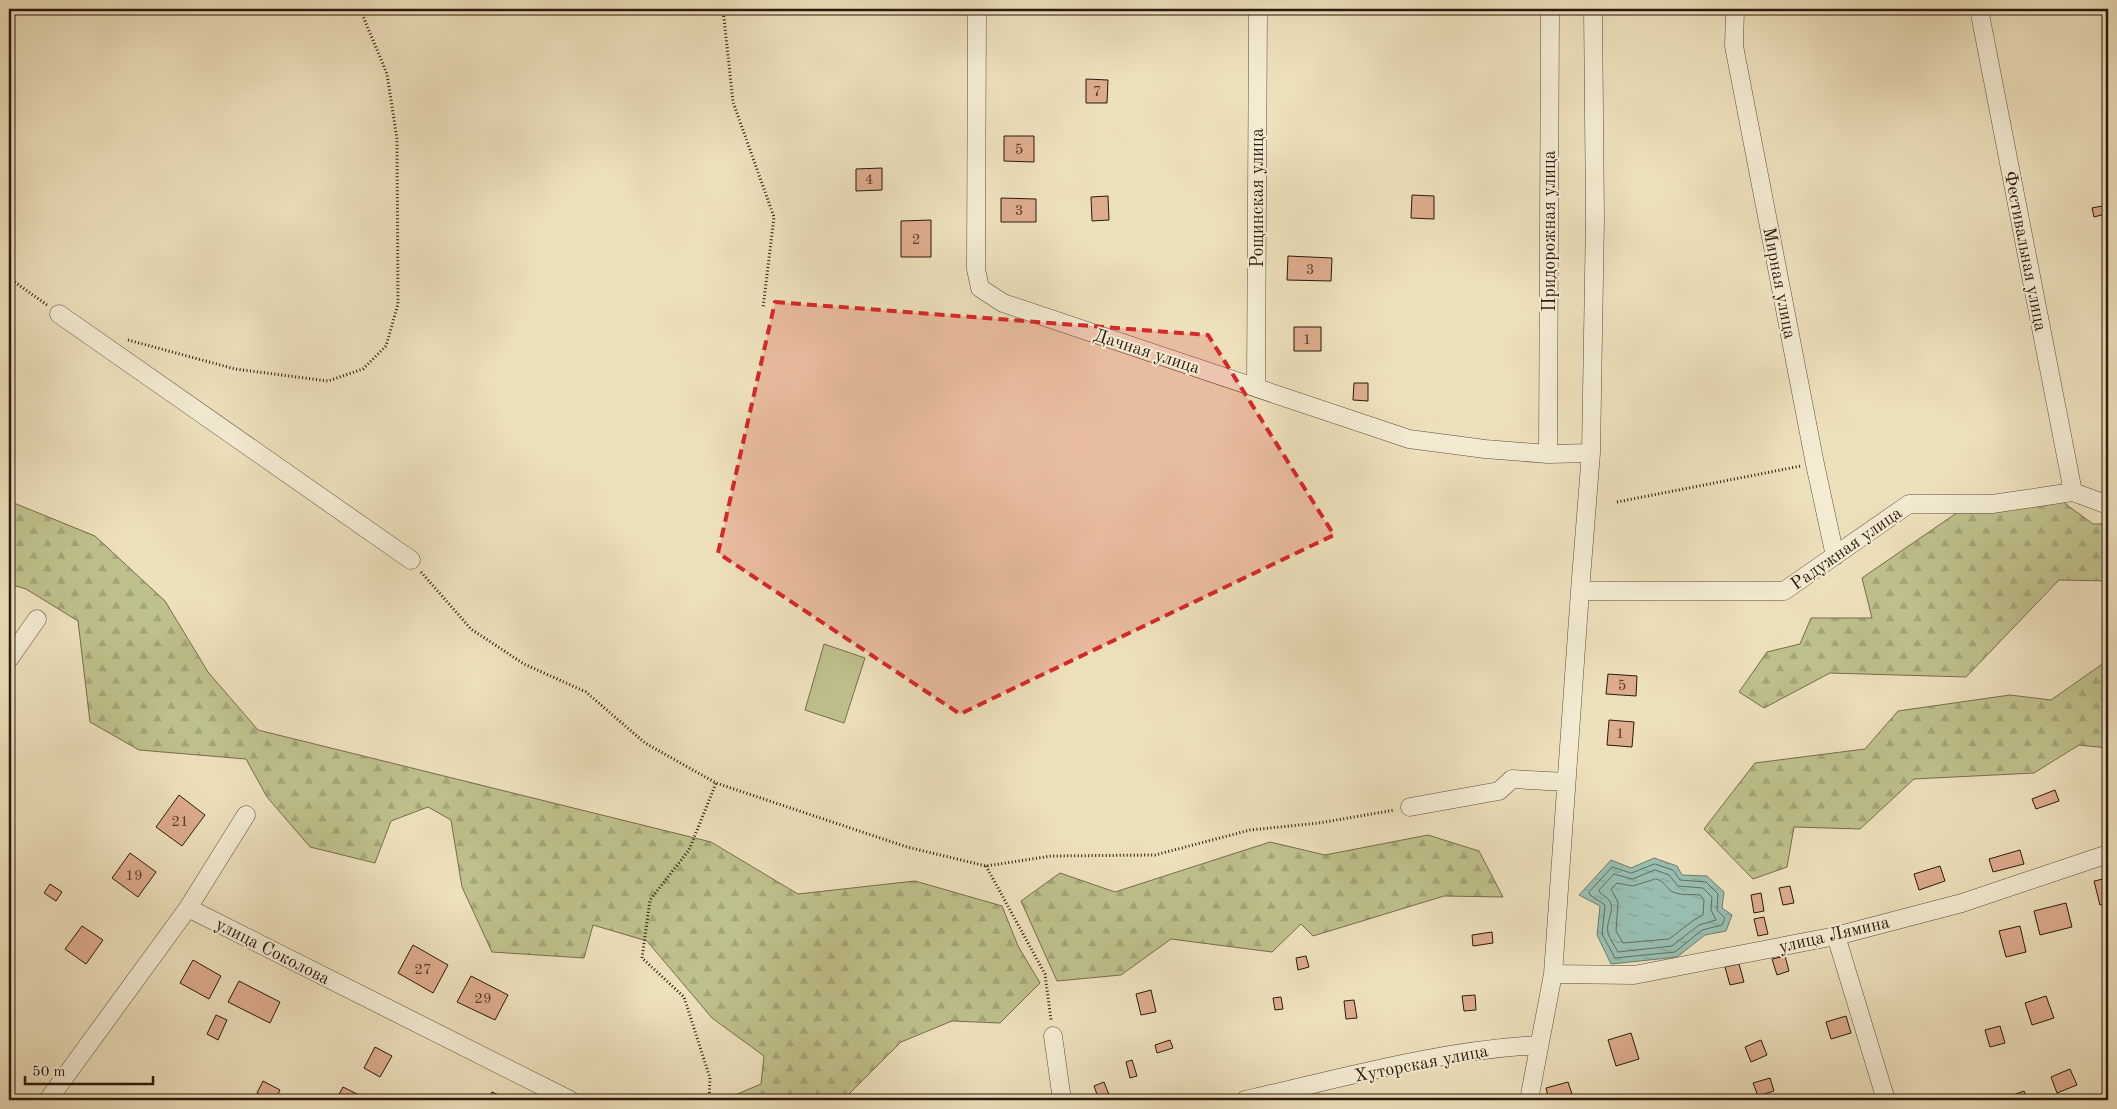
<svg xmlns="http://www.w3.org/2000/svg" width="2117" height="1109" viewBox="0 0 2117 1109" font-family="'Old Standard TT',serif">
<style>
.forest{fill:url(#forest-firs);stroke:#756d4c}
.pitch{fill:#bfc18c;stroke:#756d4c}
.water{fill:url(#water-ripples);stroke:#6d7c6e}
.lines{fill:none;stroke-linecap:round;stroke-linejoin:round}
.shore{stroke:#626c5e;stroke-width:1}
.building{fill:#ddac8d;stroke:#2b190c}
.minor-casing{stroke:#5c4b38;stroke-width:19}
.path{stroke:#2b190c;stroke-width:3;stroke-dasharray:1 2.5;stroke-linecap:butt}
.minor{stroke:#f3ecd3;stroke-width:18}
.marked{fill:#d62828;fill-opacity:0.2;stroke:#d62828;stroke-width:4;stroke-dasharray:10 6;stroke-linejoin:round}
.labels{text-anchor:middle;stroke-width:4;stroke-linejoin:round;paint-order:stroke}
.number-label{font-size:15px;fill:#583e2c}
.street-label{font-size:18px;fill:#2b190c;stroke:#f3ecd3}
</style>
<defs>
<pattern id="forest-firs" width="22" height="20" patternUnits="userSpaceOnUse" patternTransform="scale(1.25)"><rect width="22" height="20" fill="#bfc18c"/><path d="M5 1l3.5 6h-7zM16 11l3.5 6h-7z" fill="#a4a578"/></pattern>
<pattern id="water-ripples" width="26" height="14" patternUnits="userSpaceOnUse" patternTransform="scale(1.25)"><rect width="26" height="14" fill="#99beb0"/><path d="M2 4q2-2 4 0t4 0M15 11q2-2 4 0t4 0" fill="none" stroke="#84a396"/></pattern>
</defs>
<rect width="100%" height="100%" fill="#ede1bc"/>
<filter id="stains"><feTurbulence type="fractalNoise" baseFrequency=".004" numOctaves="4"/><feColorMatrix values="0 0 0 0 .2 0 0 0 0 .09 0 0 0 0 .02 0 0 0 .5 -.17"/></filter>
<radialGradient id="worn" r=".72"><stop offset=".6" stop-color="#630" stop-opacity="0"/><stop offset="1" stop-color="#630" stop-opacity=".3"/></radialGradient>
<path class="forest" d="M2052 494 2093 524H2108V581L2059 580 1966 677 1830 673 1764 708 1739 692 1767 652 1800 644 1811 618H1872L1862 578 1961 510Z
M9 501 95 536 165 601 208 672 258 730 711 842 798 894 915 881 1002 906 1018 946 1040 983 1000 1023 952 1021 901 1042 843 1100H734L735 1095 761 1084 764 1056 712 1018 647 941 593 925 584 958 492 952 462 887 451 820 428 807 391 821 375 863 310 847 267 797 246 759 139 750 90 722 78 621 26 589 9 584Z
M2108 660V748L2079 745 2034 773 1914 779 1860 829 1794 827 1787 867 1753 879 1704 829 1755 763 1865 749 1898 711 2010 695 2051 700Z
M1428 835 1479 851 1503 897 1444 896 1313 936 1301 924 1272 952 1171 939 1121 975 1057 981 1021 901 1060 873 1115 892 1270 842 1325 855Z"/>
<path class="pitch" d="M824 644 865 658 844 723 805 710Z"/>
<path class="water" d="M1654 858 1677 866 1682 875 1707 876 1724 892 1722 908 1732 915 1726 931 1705 935 1677 957 1611 964 1597 935 1600 906 1579 895 1611 860 1631 868Z"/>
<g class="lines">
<path class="shore" d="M1655 864 1673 870 1680 880 1706 882 1718 894 1717 910 1725 918 1722 925 1702 930 1675 952 1615 958 1602 934 1605 905 1590 895 1589 892 1612 867 1631 873Z
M1655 870 1669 875 1678 886 1703 888 1712 897 1711 910 1716 920 1699 925 1672 946 1618 952C1615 947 1610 939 1608 933 1605 916 1622 905 1600 893L1599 890 1614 874 1632 879Z
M1656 879C1664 881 1665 886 1671 891 1680 896 1691 894 1700 895L1704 900 1703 915 1694 920 1669 939 1623 943 1616 931 1618 902 1611 889 1617 883 1632 886Z"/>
</g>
<path class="building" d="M1086 79 1108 80 1107 103H1086Z
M1004 136H1034V162L1004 161Z
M882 168V190L856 191V169Z
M1412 195 1434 196V219L1411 218Z
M1108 196 1109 220 1092 221 1091 197Z
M1001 198 1036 199V222H1001Z
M2102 206 2105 214 2094 217 2092 208Z
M931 220V257H901V221Z
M1288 256 1332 258 1331 281 1287 280Z
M1294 327H1321V351H1294Z
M1354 383H1368V401L1353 400Z
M1608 674 1637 676 1636 696 1606 694Z
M1609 720 1634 722 1632 747 1607 745Z
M2055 790 2059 801 2036 809 2032 799Z
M179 795 205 815 182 846 156 827Z
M2020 850 2024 864 1993 872 1989 859Z
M130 853 156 872 138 897 112 878Z
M1940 866 1945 881 1919 890 1914 874Z
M2108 878V903L2100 905 2094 881Z
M50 884 62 892 56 901 44 893Z
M1790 886 1794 903 1783 905 1779 888Z
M1761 893 1764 911 1754 913 1751 895Z
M2066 903 2072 927 2040 935 2034 911Z
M1764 917 1768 934 1758 936 1754 919Z
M82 926 103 940 86 964 65 949Z
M2020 926 2026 952 2006 957 1999 931Z
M1492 932 1493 943 1473 946 1472 935Z
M413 945 448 965 433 993 398 973Z
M1306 956 1309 967 1298 970 1296 958Z
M1785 956 1789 971 1777 975 1772 959Z
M193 960 221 976 209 999 180 983Z
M1739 964 1744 982 1730 985 1725 967Z
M471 976 508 995 495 1020 457 1002Z
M239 981 280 1002 270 1023 228 1002Z
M1151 990 1156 1012 1141 1015 1136 994Z
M1475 995 1476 1010 1464 1011 1462 996Z
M2046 996 2054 1018 2032 1025 2025 1003Z
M1281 997 1283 1009 1275 1010 1273 998Z
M1354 1000 1357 1018 1346 1019 1344 1001Z
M216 1015 227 1020 218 1040 207 1034Z
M1846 1016 1851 1033 1831 1039 1826 1022Z
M2000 1026 2005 1043 1990 1047 1985 1030Z
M1631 1033 1639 1059 1616 1066 1608 1040Z
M1170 1040 1173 1048 1157 1053 1155 1045Z
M1761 1040 1767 1055 1751 1062 1745 1047Z
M375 1047 392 1056 380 1077 364 1068Z
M1132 1060 1137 1076 1130 1078 1126 1062Z
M2070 1069 2077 1085 2057 1093 2051 1077Z
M1770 1078 1774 1091 1758 1096 1753 1083Z
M263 1081 280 1090 275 1100H270L257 1093Z
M1104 1082 1111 1100H1099L1094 1086Z
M1568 1082 1574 1100H1549L1546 1088Z
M343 1087 367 1099V1100H336Z
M2024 1091 2028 1100H1999Z
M492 1092 510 1100H488Z
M80 1094 89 1100H76Z"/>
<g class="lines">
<g class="minor-casing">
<path id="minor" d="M977 9 976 269 980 288 1003 303 1409 439 1485 449 1548 454 1591 453
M1735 9 1734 46 1815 464 1835 556
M1979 9 2073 492
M59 314 411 560
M1256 387 1258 9
M1548 454 1550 9
M1580 591H1784L1909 504H1992L2073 492 2108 505
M9 659 37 619
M1410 807 1499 791 1512 779 1566 782
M188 908 246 815
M1836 936 1886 1100
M1553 974 1634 975 1836 936 1962 903 2108 854
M1053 1036 1062 1100
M48 1100 188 908 570 1100
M1245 1100C1342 1078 1440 1050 1539 1045
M1529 1100 1553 974 1580 591 1591 453 1595 218 1593 9"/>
</g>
<path class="path" d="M723 9 733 102 774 217 763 308
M9 278 47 305
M128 340 235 369 328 381 363 369 386 346 398 304 397 139 387 74 360 9
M1617 502 1801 466
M421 572 471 629 524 664 586 692 645 743 716 783 907 847 986 866 1051 856 1155 855 1250 830 1319 823 1395 810
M986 866 1045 974 1051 1020
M709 1100 710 1078 684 997 642 958 650 900 689 850 716 783"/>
<use href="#minor" class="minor"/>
</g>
<path class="marked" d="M775 302 1208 335 1334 535 960 714 718 553Z"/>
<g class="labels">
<g class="number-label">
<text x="1097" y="96">7</text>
<text x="1019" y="154">5</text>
<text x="869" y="184">4</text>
<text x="1019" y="215">3</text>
<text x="916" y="244">2</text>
<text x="1310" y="274">3</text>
<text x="1307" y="344">1</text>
<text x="1622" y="690">5</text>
<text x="1620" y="738">1</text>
<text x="180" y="826">21</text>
<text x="134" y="880">19</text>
<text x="423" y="974">27</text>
<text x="483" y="1003">29</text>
</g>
<g class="street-label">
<text transform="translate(1257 198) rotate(-90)" y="6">Рощинская улица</text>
<text transform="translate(1549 231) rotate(-90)" y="6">Придорожная улица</text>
<text transform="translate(2026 251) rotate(79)" y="6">Фестивальная улица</text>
<text transform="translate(1780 283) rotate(79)" y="6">Мирная улица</text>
<text transform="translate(1147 351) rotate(18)" y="6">Дачная улица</text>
<text transform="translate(1846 548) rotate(-35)" y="6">Радужная улица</text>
<text transform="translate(1834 934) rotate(-13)" y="6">улица Лямина</text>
<text transform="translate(273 951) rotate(27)" y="6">улица Соколова</text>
<text transform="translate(1421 1063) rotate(-11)" y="6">Хуторская улица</text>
</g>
</g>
<rect width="2117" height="1109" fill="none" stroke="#ede1bc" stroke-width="30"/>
<rect x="10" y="10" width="2097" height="1089" fill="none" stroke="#2b190c" stroke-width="2.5"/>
<rect x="15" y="15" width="2087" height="1079" fill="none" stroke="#2b190c"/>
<path d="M25 1076v8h128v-8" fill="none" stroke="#2b190c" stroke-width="2.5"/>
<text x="32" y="1076" font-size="15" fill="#2b190c" stroke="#f3ecd3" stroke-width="4" paint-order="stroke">50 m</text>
<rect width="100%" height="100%" filter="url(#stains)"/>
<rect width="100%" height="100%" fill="url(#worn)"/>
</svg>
